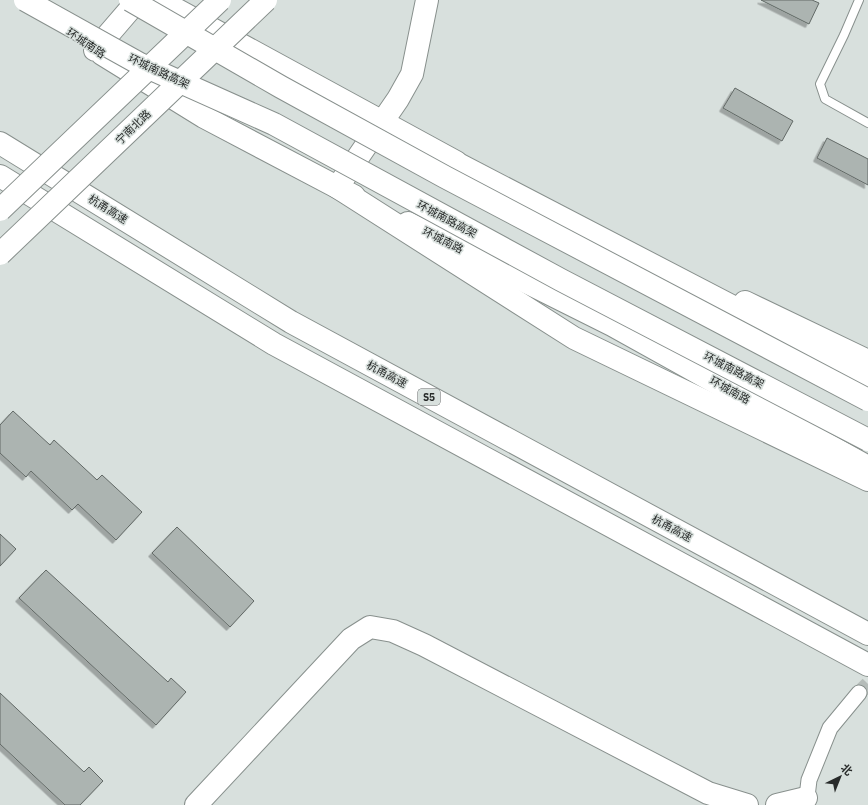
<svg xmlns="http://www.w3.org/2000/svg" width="868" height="805" viewBox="0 0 868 805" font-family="'IBM Plex Sans','Noto Sans SC',sans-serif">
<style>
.building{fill:#acb4b1;stroke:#626966;filter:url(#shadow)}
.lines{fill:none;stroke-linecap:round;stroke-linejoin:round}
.street-tunnel{stroke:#b5bcb9;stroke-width:15;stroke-dasharray:15 8;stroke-linecap:butt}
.lane-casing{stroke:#88908d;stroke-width:10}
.street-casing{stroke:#88908d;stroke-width:17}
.secondary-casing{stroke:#88908d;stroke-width:24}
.primary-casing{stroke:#88908d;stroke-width:24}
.highway-casing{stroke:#88908d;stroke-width:24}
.lane{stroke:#fff;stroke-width:8}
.street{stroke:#fff;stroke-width:15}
.secondary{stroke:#fff;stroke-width:22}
.primary{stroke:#fff;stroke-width:22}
.highway{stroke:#fff;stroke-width:22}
.primary-bridge-casing{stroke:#88908d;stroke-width:24;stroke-linecap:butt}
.highway-bridge-casing{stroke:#88908d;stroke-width:24;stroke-linecap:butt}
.primary-bridge{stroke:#fff;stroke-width:22}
.highway-bridge{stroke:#fff;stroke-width:22}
.labels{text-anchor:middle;stroke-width:3;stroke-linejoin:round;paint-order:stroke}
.shield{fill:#d8e0dd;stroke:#5d6160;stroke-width:1}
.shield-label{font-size:10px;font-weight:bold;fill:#282b2a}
.street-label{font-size:11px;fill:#282b2a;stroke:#d8e0dd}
</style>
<defs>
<filter id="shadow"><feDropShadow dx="-3.5" dy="3.5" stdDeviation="0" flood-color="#0004"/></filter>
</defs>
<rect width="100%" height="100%" fill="#d8e0dd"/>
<path class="building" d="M761 0H812L819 3 809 24Z
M735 88 793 121 782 141 723 108Z
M827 138 868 159V185L817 158Z
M13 411 50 445 54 440 97 480 102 475 142 512 116 540 78 504 72 510 31 471 26 477 0 453V425Z
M177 527 254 601 230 627 152 553Z
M0 534 16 549 0 566Z
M46 570 168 682 171 678 186 692 156 725 19 598Z
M0 693 84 772 89 767 103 781 80 805H65L0 744Z"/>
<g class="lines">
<path class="street-tunnel" d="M859 693 868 684"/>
<g class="lane-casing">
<path id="lane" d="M859 0 844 35 820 84 825 99 868 123"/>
</g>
<g class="street-casing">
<path id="street" d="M806 805 809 780 830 728 859 693"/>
</g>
<g class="secondary-casing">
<path id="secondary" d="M196 805 351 639 370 627 393 631 424 645 708 793 747 805
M777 805 806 798"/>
</g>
<g class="primary-casing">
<path id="primary" d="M159 0 456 162
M95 50 138 0
M102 54 204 117 354 196
M341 182 398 99 412 74 427 0
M408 223 612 325 868 467
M745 302 868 361"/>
</g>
<g class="highway-casing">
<path id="highway" d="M0 143 291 322 868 634
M439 154 868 377
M0 176 274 344 868 665
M337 187 574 338 868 480"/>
</g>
<use href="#lane" class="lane"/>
<use href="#street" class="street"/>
<use href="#secondary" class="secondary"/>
<use href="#primary" class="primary"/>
<use href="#highway" class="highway"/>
<g class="primary-bridge-casing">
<path id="primary-bridge" d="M0 210 220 0
M0 254 266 0"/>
</g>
<g class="highway-bridge-casing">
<path id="highway-bridge" d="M25 0 140 64 274 124 561 280 868 440
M130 0 281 87 445 177 868 400"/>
</g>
<use href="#primary-bridge" class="primary-bridge"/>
<use href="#highway-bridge" class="highway-bridge"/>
</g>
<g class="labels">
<rect class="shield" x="418" y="389" width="22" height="16" rx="3"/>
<g class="shield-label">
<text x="429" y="401">S5</text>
</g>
<g class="street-label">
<text transform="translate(86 43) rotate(34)" y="4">环城南路</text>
<text transform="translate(159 71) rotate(25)" y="4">环城南路高架</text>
<text transform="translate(133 127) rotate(-44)" y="4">宁南北路</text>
<text transform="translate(108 209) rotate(32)" y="4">杭甬高速</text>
<text transform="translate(447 219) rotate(28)" y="4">环城南路高架</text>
<text transform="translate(443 240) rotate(27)" y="4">环城南路</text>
<text transform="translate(734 370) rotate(27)" y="4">环城南路高架</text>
<text transform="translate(387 374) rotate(28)" y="4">杭甬高速</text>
<text transform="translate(730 390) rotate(29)" y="4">环城南路</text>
<text transform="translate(672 528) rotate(28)" y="4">杭甬高速</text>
</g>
</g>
<g transform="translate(840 777) rotate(43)" stroke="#d8e0dd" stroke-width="3" paint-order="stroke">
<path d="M0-3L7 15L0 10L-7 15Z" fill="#282b2a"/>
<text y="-6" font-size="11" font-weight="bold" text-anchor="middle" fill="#282b2a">北</text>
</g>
</svg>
